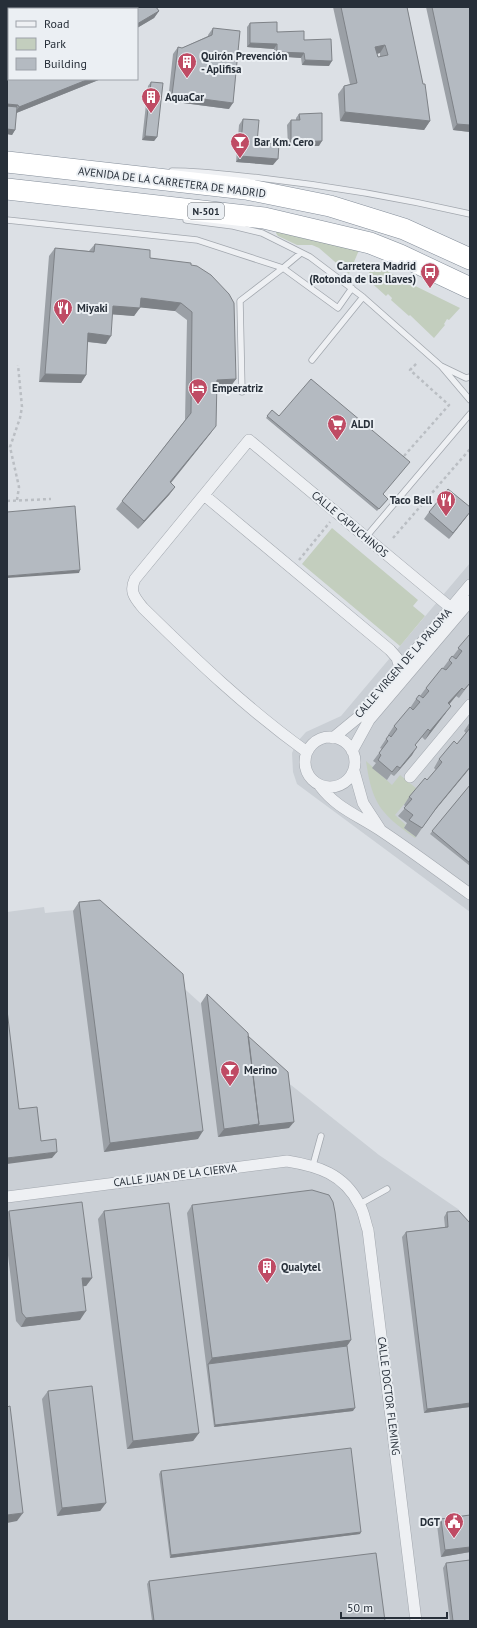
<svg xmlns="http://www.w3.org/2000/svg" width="477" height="1628" viewBox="0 0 477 1628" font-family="'PT Sans',sans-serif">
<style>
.built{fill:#cacfd5}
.green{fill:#c3cebe}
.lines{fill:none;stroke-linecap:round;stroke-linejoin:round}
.lane-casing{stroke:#a2a7ae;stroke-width:7}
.street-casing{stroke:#a2a7ae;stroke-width:12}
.highway-casing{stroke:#858e9a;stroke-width:22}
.path{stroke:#babec3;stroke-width:2.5;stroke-dasharray:3 3;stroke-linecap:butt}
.lane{stroke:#eef0f3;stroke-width:5.5}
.street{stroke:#eef0f3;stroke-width:11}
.highway{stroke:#fff;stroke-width:21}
.wall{fill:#9ba0a6;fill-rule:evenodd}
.shaded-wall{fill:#7e8287}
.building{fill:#b4bac1;stroke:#7e8287;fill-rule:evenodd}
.labels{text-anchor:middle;stroke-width:4;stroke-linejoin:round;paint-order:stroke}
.shield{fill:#ebeff3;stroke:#626971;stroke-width:1}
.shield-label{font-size:10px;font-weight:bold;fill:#272f39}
.poi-label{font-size:11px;font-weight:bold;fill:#272f39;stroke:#ebeff3;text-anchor:start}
.street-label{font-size:11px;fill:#272f39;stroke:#ebeff3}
</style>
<rect width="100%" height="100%" fill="#dce0e5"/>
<path class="built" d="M470 563V912L297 784 293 772 292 753 297 742 306 732 341 716Z
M44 907 45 913 95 908 291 1085 379 1155 458 1209 470 1223V1621H7V912Z"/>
<path class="green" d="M276 231 359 250 349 274 319 248 312 245H297L278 236 276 233Z
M372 262 399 278 460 308 449 320 447 319 444 324 445 325 434 338 410 315 409 316 391 300 392 298 388 294 386 296 366 278 372 267 370 266Z
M332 528 418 600 413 606 425 616 400 646 302 564Z
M366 761 392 785 400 775 417 789 395 815 406 825 404 828 416 837 415 838C381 814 372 804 366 761Z"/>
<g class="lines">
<g class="lane-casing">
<path id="lane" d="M172 171C202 171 231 175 260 178 331 186 401 198 470 214
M7 220 197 240 283 268 301 253
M186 220 233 226 262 233 310 257 363 297 441 366 466 378 470 377
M312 360 363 297
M442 367 470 400
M242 392 240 301 283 268 338 308 352 288
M366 537 470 414
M313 1165 321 1136
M360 1204 387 1189"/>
</g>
<g class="street-casing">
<path id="street" d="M204 495 390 650 397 658 400 668
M305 762a25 25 0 1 1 50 0a25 25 0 1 1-50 0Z
M333 738 361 715 470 585
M352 751 369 720 470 601
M307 752C246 708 196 660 143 608 135 598 129 592 135 579L249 440 451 608
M354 771 363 803 380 829
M410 777 470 705
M320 786C337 809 360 816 383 832 413 852 441 873 470 894
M7 1197 287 1161C318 1166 344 1174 359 1204 364 1211 365 1222 368 1230L416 1621"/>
</g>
<g class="highway-casing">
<path id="highway" d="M7 162 246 189 330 206 404 229 470 259
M7 189 264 218 370 243 400 255 470 288"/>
</g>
<path class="path" d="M469 186H470
M404 456 449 405 410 370 417 363
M17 500 19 487 10 447 20 418 22 407 18 365
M7 501 51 499
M393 538 470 449
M299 560 330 522"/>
<use href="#lane" class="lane"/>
<use href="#street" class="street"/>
<use href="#highway" class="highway"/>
</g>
<path class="wall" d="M7 7H156L159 11 154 18 137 28V9H9V79H101L16 113 15 130 12 135 7 134Z
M333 7H407L430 121 424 130 340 121 338 94 344 86 350 84ZM380 53V57H378L377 54Z
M426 7H470V132L453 130Z
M250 23 304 40 329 66 302 65 301 58 274 56V49L247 47V27Z
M213 28 229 109 168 101 173 54 178 47 182 48 208 36V35Z
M151 82 157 137 154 141 142 140 148 86Z
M299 114 319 146H288L287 125 291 120H296V118Z
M243 119 257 143 273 165 236 162 239 125Z
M95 244 150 258 191 265 236 379 230 387 217 388 210 434 171 483 175 487 169 495 138 529 116 509 185 420 187 320 175 311 140 307 134 316 112 314 106 344 87 342 86 375 81 383 39 382 49 256 55 248 89 251Z
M272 410 279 416 383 494 386 501 377 511 266 418Z
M429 512 468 515 449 539 424 519Z
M470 634V683L459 698 456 696 449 704 445 714 425 740 422 737 415 745 412 755 394 776 391 774 387 780 372 768 376 763 373 761 382 749 380 748 386 739 391 737 388 735 394 726 410 708 416 699 420 696 426 688 443 668 449 660 453 656Z
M470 722V768L431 815 416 837 404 828 407 823 398 816 406 807 404 805 409 797 427 780 436 770 434 768 439 759 457 744 466 733 464 731Z
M470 785V866L430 834Z
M79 902 198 1139 104 1152 73 911Z
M207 994 248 1036 289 1128 218 1137 201 1003Z
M192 1205 351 1340 347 1346 353 1411 214 1427 187 1213Z
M9 1211 92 1278 86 1286H83L80 1320 21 1327 16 1321 7 1247V1214Z
M104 1211 199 1433 193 1441 127 1449 98 1219Z
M447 1212 470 1407 424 1413 402 1237 406 1232 445 1227 444 1217Z
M48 1391 106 1503 100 1511 57 1516 42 1399Z
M161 1471 360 1534 170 1558 159 1474Z
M470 1515V1552L441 1557 437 1525 441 1519Z
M446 1563 470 1621H450L443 1568Z
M149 1581 385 1621H152L147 1584Z"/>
<path class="shaded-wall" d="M159 11 154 18 137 28V24Z
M250 43 277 44 274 49 247 47Z
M385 45 380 53 369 55 375 47Z
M277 52 304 53 301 58 274 56Z
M305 60 332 61 329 66 302 65Z
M89 79H101L14 114 19 107Z
M172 95 233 103 229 109 168 101Z
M7 104 18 105 14 111H7Z
M345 112 430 121 424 130 340 121Z
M457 124 470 125V132L453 130Z
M7 129 15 130 12 135 7 134Z
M145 136 157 137 154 141 142 140Z
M322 141 319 146H288L291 142Z
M240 156 278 159 273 165 236 162Z
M141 298 181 303 175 311 136 307Z
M113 306 140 308 134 316 107 314Z
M88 333 111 336 106 344 82 341Z
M45 374 86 375 81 383 39 382Z
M236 379 230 387 211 388 217 380Z
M216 426 210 434 164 491 170 482Z
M175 487 169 495 138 529 144 521Z
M470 512 468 515 449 539 453 533Z
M80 570 79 573 7 578V576Z
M462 688 456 696 443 712 448 703Z
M451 706 445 714 425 740 430 731Z
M417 747 412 755 394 776 400 768Z
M470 767V768L431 815 437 807Z
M294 1122 289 1128 218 1137 224 1129 259 1124Z
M203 1131 198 1139 104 1152 110 1143Z
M57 1152 52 1158 7 1164V1158Z
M82 1278H92L86 1286 77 1287Z
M86 1311 80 1320 21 1327 26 1318Z
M351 1340 345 1349 208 1364 212 1358Z
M470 1403V1407L424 1413 427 1409Z
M355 1408 353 1411 214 1427 215 1425Z
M199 1433 193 1441 127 1449 133 1441Z
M106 1503 100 1511 57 1516 62 1508Z
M23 1513 17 1521 7 1523V1515Z
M361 1532 360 1534 170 1558 171 1555Z
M470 1547V1552L441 1557 445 1550Z"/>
<path class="building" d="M7 7H156L159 11 137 24V9H9V79H89L19 107 18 105 7 104Z
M341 7H407L423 84H425L430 121 345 112 344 86 357 83ZM385 45 388 55 378 57 375 47Z
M432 7H470V125L457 124Z
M277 22V32L304 31V40L331 39 332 61 305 60 304 53 277 52V44L250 43V23Z
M213 28 240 31 233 103 172 95 178 47 182 48 212 35Z
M151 82 163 83 157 137 145 136Z
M7 106 17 107 15 130 7 129Z
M322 113V141L291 142V120H300L299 114Z
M243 119 259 120 257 143 279 144 278 159 240 156Z
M95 244 150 250V258L191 263V265L197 266 211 275 229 294 234 303 236 379 217 380 216 426 170 482 175 487 144 521 122 501 191 413 192 312 181 303 141 298 140 308 113 306 111 336 88 333 86 375 45 374 55 248 94 252Z
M311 379 410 462 383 494 388 499 379 509 267 416 272 410 279 416Z
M448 489 470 507V512L453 533 429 512Z
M75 506 80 570 7 576V512Z
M470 634V683L464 690 462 688 448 703 451 706 430 731 428 729 415 745 417 747 400 768 397 766 392 772 378 760 381 755 379 753 388 741 386 739 389 735 391 737 397 729 394 726 410 707 413 710 420 702 416 699 419 695 423 698 429 691 426 688 442 668 446 670 452 663 449 660 452 656 456 659 462 651 458 648Z
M470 728V767L437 807 422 828 409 820 413 815 404 808 412 799 409 797 425 778 427 780 439 766 442 762 439 759 454 741 457 744Z
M470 785V863L432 831Z
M100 900 183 974 203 1131 110 1143 79 902Z
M207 994 248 1033 259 1124 224 1129Z
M7 1010 19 1109 37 1107 41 1141 56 1139 57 1152 7 1158Z
M248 1036 288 1072 294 1122 258 1126 259 1124Z
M312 1190 329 1195 333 1202 335 1212 351 1340 212 1358 192 1205Z
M82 1202 92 1278H82L86 1311 26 1318 22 1313 9 1211Z
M169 1203 199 1433 133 1441 104 1211Z
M459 1211 470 1223V1403L427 1409 406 1232 448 1227 447 1212Z
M347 1346 355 1408 215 1425 208 1364Z
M92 1386 106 1503 62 1508 48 1391Z
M10 1406 23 1513 7 1515V1407Z
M351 1448 361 1532 171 1555 161 1471Z
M470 1515V1547L445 1550 441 1519Z
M376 1553 385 1621H154L149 1581Z
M470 1560V1621H453L446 1563Z"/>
<defs>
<g id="building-pin" transform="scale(1)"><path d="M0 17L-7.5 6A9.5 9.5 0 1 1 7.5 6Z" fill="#bf4b64" stroke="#ebeff3"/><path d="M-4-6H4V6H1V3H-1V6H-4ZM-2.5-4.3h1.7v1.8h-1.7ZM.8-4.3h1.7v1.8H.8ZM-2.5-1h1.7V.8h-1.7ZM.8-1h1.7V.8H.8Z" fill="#fff"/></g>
<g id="bar-pin" transform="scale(1)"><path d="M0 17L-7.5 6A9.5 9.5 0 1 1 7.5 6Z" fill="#bf4b64" stroke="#ebeff3"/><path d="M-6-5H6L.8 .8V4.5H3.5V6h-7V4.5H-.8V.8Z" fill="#fff"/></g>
<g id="bus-pin" transform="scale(1)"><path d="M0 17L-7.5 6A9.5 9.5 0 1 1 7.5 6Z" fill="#bf4b64" stroke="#ebeff3"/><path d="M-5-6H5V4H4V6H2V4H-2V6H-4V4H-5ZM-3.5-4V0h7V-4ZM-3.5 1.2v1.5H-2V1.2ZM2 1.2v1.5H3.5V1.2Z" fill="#fff"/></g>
<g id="restaurant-pin" transform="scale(1)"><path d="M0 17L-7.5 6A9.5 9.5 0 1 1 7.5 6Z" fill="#bf4b64" stroke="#ebeff3"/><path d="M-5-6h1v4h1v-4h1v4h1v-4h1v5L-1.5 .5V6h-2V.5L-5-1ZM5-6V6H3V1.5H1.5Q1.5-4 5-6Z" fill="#fff"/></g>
<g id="hotel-pin" transform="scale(1)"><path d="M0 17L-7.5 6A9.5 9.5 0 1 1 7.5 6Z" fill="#bf4b64" stroke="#ebeff3"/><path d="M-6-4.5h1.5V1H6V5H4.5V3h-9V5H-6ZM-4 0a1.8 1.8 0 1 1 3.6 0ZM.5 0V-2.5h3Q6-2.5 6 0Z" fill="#fff"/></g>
<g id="supermarket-pin" transform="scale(1)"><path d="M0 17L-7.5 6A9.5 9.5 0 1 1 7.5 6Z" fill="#bf4b64" stroke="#ebeff3"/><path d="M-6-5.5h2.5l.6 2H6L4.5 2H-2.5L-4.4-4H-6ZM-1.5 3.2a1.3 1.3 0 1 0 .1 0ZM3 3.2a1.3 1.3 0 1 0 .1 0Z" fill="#fff"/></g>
<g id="civic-pin" transform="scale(1)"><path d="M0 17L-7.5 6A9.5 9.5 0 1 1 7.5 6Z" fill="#bf4b64" stroke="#ebeff3"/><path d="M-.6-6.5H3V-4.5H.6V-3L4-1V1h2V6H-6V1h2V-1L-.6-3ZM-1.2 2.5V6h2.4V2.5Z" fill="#fff"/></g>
</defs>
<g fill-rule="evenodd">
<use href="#building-pin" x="187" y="62"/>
<use href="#building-pin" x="151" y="97"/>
<use href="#bar-pin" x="240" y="142"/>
<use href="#bus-pin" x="430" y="272"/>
<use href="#restaurant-pin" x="63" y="308"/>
<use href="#hotel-pin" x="198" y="388"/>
<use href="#supermarket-pin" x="337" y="424"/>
<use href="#restaurant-pin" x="446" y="500"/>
<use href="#bar-pin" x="230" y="1070"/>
<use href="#building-pin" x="267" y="1267"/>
<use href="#civic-pin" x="454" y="1522"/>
</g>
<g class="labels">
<rect class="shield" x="188" y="203" width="36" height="16" rx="3"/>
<g class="shield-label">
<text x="206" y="215">N-501</text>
</g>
<g class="poi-label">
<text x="201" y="60">Quirón Prevención<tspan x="201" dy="13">- Aplifisa</tspan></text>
<text x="165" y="101">AquaCar</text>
<text x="254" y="146">Bar Km. Cero</text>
<text x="416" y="270" text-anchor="end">Carretera Madrid<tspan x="416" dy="13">(Rotonda de las llaves)</tspan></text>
<text x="77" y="312">Miyaki</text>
<text x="212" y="392">Emperatriz</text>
<text x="351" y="428">ALDI</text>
<text x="432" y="504" text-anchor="end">Taco Bell</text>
<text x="244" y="1074">Merino</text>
<text x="281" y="1271">Qualytel</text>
<text x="440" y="1526" text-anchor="end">DGT</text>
</g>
<g class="street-label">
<text transform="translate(172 182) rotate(7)" y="4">AVENIDA DE LA CARRETERA DE MADRID</text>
<text transform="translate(350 524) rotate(40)" y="4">CALLE CAPUCHINOS</text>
<text transform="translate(403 663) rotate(-49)" y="4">CALLE VIRGEN DE LA PALOMA</text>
<text transform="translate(175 1175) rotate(-7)" y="4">CALLE JUAN DE LA CIERVA</text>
<text transform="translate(389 1396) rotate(83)" y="4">CALLE DOCTOR FLEMING</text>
</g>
</g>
<rect width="477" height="1628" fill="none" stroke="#272f39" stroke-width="16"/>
<rect x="8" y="8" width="130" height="72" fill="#ebeff3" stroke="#9da2a9"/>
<rect x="16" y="21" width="20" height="6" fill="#eef0f3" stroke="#9da2a9"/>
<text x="44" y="28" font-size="12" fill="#272f39">Road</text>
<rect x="16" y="38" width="20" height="12" fill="#c3cebe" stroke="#9da2a9"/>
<text x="44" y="48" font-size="12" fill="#272f39">Park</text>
<rect x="16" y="58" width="20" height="12" fill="#b4bac1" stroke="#9da2a9"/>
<text x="44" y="68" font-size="12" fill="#272f39">Building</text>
<path d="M341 1612v6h106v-6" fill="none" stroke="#272f39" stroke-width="2"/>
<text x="347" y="1612" font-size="12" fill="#272f39" stroke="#ebeff3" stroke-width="3" paint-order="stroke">50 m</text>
</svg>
